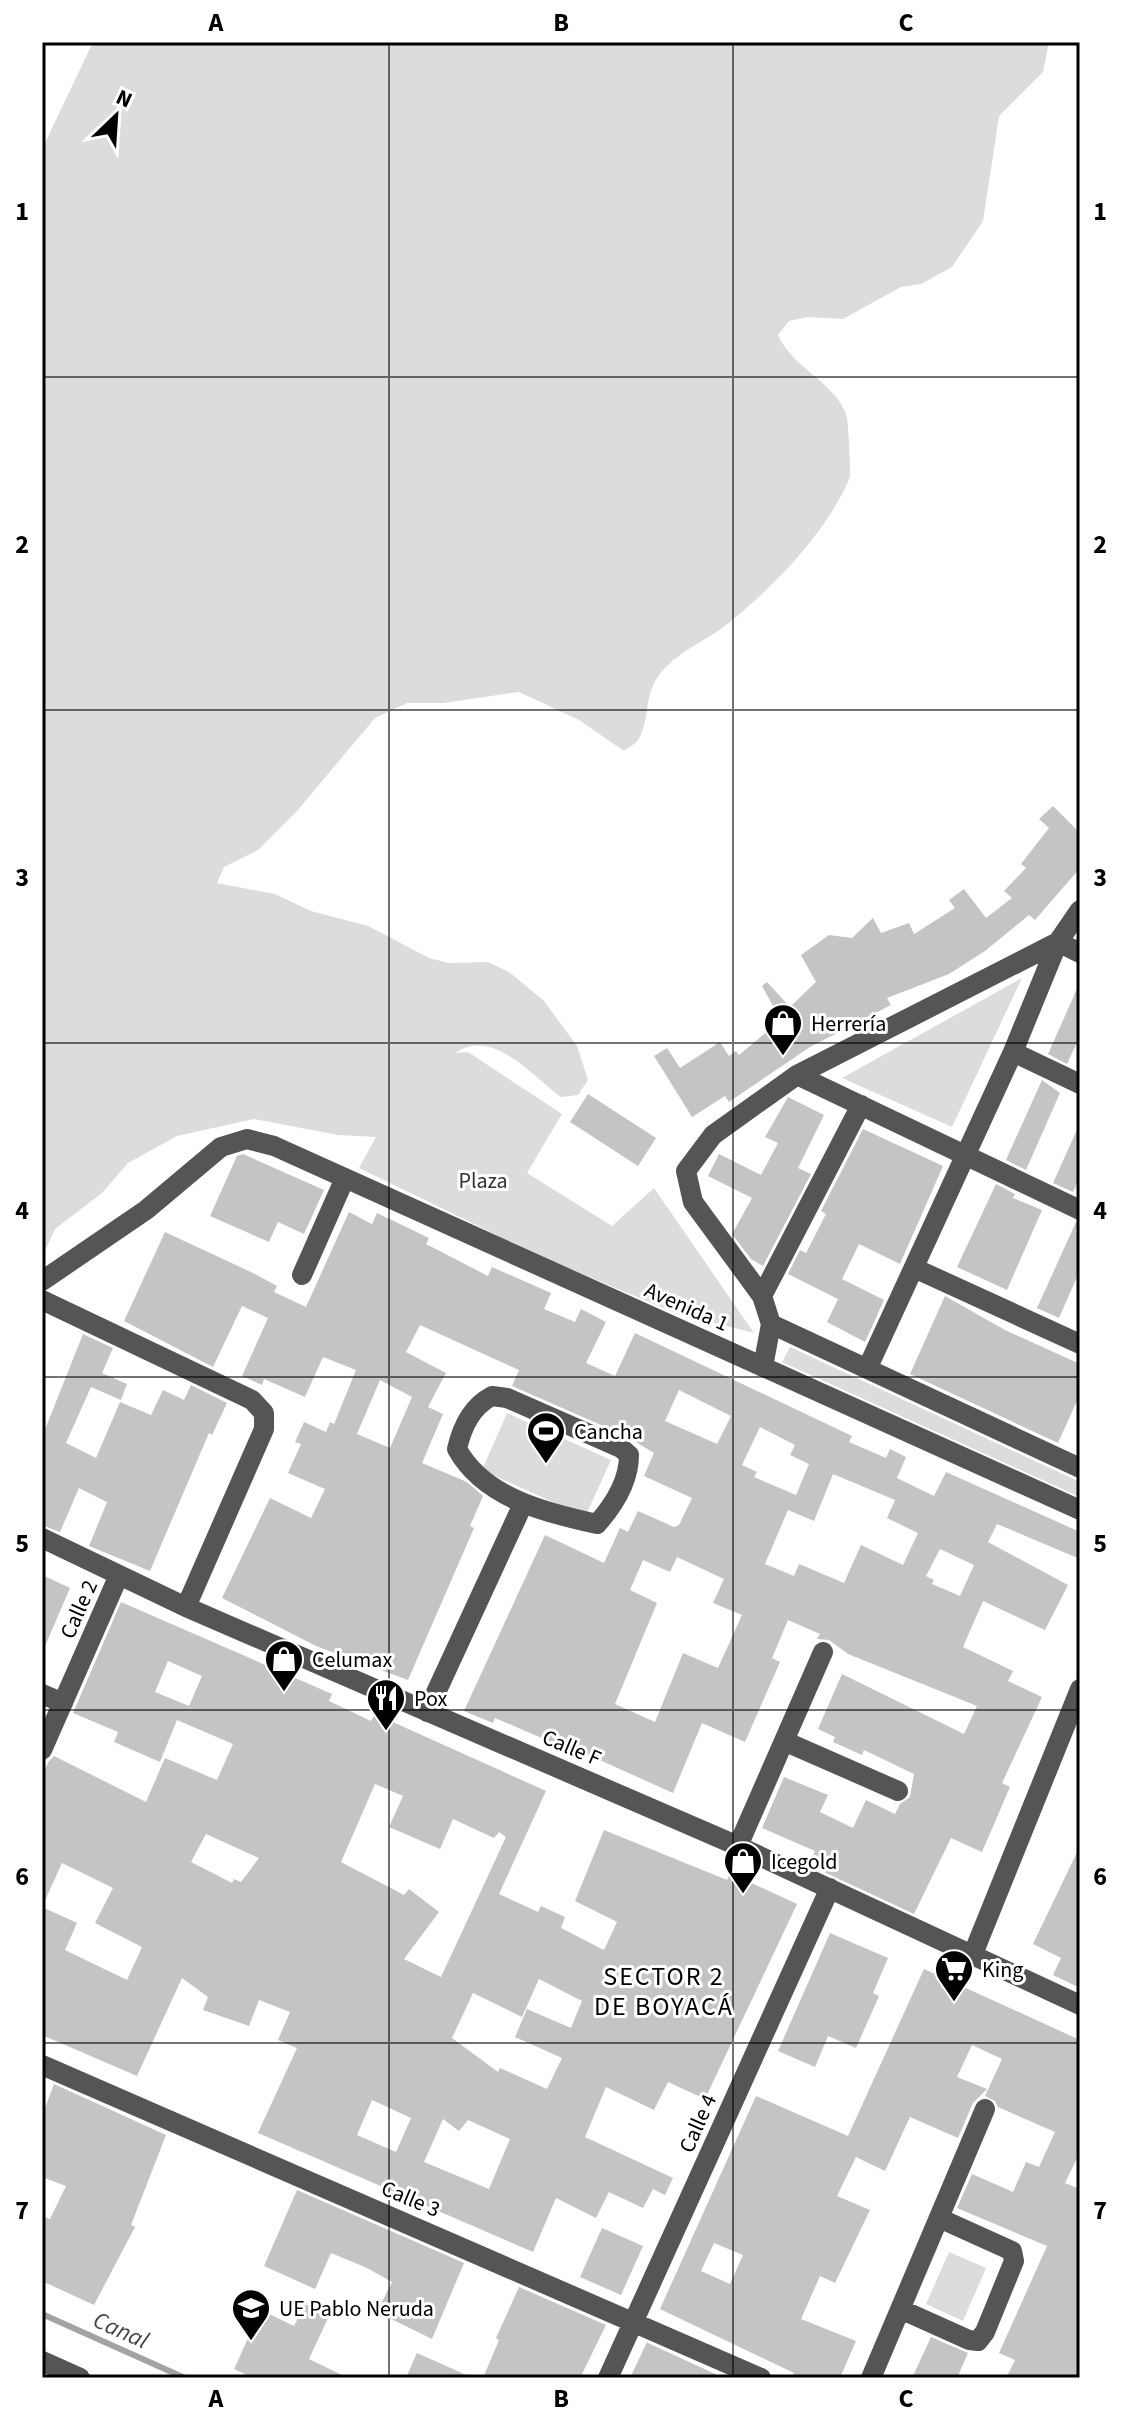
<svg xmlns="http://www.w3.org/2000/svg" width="1122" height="2420" viewBox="0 0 1122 2420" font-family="'Source Sans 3',sans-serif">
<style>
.green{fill:#dcdcdc}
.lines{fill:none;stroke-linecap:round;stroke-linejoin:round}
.stream{stroke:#a3a3a3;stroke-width:6}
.building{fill:#c4c4c4;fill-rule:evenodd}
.minor{stroke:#555;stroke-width:20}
.grid{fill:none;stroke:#000;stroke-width:2;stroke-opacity:0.55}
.labels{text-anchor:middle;stroke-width:6;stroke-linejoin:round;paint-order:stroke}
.poi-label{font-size:22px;fill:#000;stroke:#fff;text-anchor:start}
.park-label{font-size:22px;fill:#333;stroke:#fff}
.street-label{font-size:22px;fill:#000;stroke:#fff}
.water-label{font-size:24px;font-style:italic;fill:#444;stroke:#fff}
.quarter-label{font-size:26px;letter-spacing:2px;fill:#000;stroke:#fff}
.neatline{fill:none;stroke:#000;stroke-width:3}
.grid-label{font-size:26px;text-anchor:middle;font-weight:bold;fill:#000}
</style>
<rect width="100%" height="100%" fill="#fff"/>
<path class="green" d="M93 42H1049L1043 72 999 116 983 221 952 267 921 284 901 287 843 319 808 317 789 321 778 335C794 370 837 383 847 417 848 423 851 473 850 477 827 532 776 584 730 622 711 638 683 649 666 667 641 691 652 718 638 740 635 744 628 748 624 751L579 720 519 692 443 703H407L375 718 297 811 258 850 224 867 217 883 275 894 311 911 368 926 429 958 449 963 488 962 509 972 544 1001 577 1046 588 1080 578 1095 561 1097C531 1075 493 1027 455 1053L468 1052 562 1114 527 1173 612 1226 654 1188 754 1333 678 1314 544 1258 359 1168 376 1137 338 1135 254 1119 177 1136 128 1163 102 1193 55 1229 42 1257V142L45 143Z
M1022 978 952 1127 842 1078Z
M790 1347 1080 1482V1497L782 1362Z
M507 1413 611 1460 585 1517 482 1470Z
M949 2252 986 2268 963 2321 926 2304Z"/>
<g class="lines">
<path class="stream" d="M42 2314 185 2378"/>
</g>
<path class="building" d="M1053 806 1080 833V868L1035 920 1029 915 985 951 949 974 887 998 891 1005 810 1047 729 1102 725 1096 692 1117 654 1056 667 1048 680 1068 720 1042 729 1056 736 1051 739 1055 781 1020 762 986 767 982 790 1007 816 982 801 955 829 935 852 938 873 918 881 933 909 923 914 934 955 908 949 900 964 889 986 918 1012 898 1004 891 1026 868 1021 864 1049 828 1039 819Z
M1080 982V1036L1067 1064 1048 1054Z
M1042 1080 1060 1093 1026 1170 1006 1160Z
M588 1094 656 1138 638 1166 570 1122Z
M788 1097 824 1115 798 1168 811 1174 763 1266 751 1259 732 1234 752 1198 708 1176 719 1154 761 1175 778 1143 765 1137Z
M1080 1123V1177L1073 1192 1053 1183Z
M863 1129 943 1166 900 1264 859 1244 842 1279 884 1300 865 1342 827 1322 838 1299 788 1274 800 1250 806 1253 826 1214 821 1211Z
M243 1154 324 1190 304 1234 278 1222 269 1242 210 1216 237 1156Z
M996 1184 1015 1194 1013 1198 1042 1210 1007 1290 957 1267Z
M349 1212 372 1224 377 1213 429 1238 426 1244 488 1276 492 1267 551 1293 544 1309 575 1322 581 1309 606 1322 586 1363 615 1376 635 1333 852 1436 849 1442 886 1458 890 1449 906 1457 897 1478 934 1496 946 1472 1080 1532V1559L997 1524 988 1542 1068 1585 1045 1630 983 1601 963 1647 1013 1671 1008 1681 1042 1697 1002 1783 1010 1787 982 1852 951 1838 914 1914 809 1865 815 1851 762 1828 784 1777 828 1795 820 1812 853 1828 866 1800 895 1814 900 1804 910 1797 914 1774 864 1750 862 1755 833 1742 835 1737 818 1729 842 1674 964 1734 977 1706 848 1654 829 1640 817 1639 820 1634 788 1620 772 1658 780 1662 745 1742 702 1723 673 1793 562 1743 560 1746 495 1718 493 1723 464 1711 545 1535 604 1563 620 1528 628 1532 638 1511 674 1527 679 1525 692 1498 644 1476 654 1453 626 1436 512 1386 519 1370 420 1325 406 1352 446 1373 428 1407 443 1414 422 1463 467 1482 483 1496 470 1526 474 1528 408 1680 316 1646 222 1598 270 1498 311 1518 325 1489 288 1473 301 1444 295 1442 304 1422 326 1432 330 1422 334 1424 356 1370 323 1357 305 1397 264 1379 262 1385 242 1376 268 1318 242 1306 213 1367 124 1321 165 1232 253 1273 277 1286 274 1292 306 1307ZM380 1380 412 1397 390 1448 357 1434ZM679 1390 731 1416 717 1444 665 1421ZM760 1427 795 1445 790 1455 809 1464 796 1495 754 1477 757 1472 742 1465ZM833 1474 895 1500 887 1518 918 1533 903 1565 861 1545 844 1583 799 1564 794 1576 765 1564 788 1510 814 1521ZM940 1549 974 1565 960 1596 932 1584 934 1580 926 1576ZM677 1557 724 1579 713 1603 742 1615 718 1668 683 1653 655 1722 615 1704 657 1603 630 1590 643 1560 670 1572Z
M1076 1222 1080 1223V1270L1059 1318 1037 1308Z
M945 1296 1005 1330 1080 1364V1394L1058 1443 910 1374Z
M83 1334 113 1348 102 1373 127 1384 121 1400 91 1387 66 1443 96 1458 120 1402 151 1415 163 1390 184 1400 191 1385 227 1403 212 1435 209 1433 150 1571 89 1546 107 1502 79 1488 60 1532 42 1525V1437Z
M42 1575 70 1588 42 1653Z
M121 1602 332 1694 329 1701 371 1721 375 1714 546 1791 499 1894 538 1912 541 1906 565 1917 561 1928 604 1950 617 1922 575 1901 604 1830 727 1880 730 1873 797 1904 705 2099 668 2082 654 2110 606 2087 585 2137 673 2178 665 2195 653 2189 643 2208 609 2192 596 2218 556 2198 533 2252 258 2133 297 2048 278 2040 290 2012 259 2000 249 2026 203 2010 208 1997 182 1978 137 2076 42 2035V1775L49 1761 54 1756 146 1802 165 1758 217 1780 233 1744 177 1720 160 1762 114 1742 118 1732 73 1713ZM168 1661 202 1676 189 1706 155 1692ZM375 1784 403 1796 389 1827 440 1849 453 1819 494 1838 499 1832 506 1837 441 1977 404 1959 439 1912 409 1889 404 1895 341 1862ZM206 1834 259 1858 241 1882 234 1879 232 1883 191 1862ZM62 1863 113 1888 95 1923 142 1947 127 1980 65 1950 77 1923 42 1907ZM539 1979 582 2001 571 2028 527 2009 515 2037 562 2058 547 2089 500 2068 498 2072 452 2038 473 1993 522 2017ZM372 2100 411 2118 396 2152 357 2135ZM443 2119 459 2131 468 2120 510 2139 489 2189 424 2162Z
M1080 1846V1988L1053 1975 1061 1958 1033 1944Z
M830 1933 888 1958 873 1993 879 1996 856 2048 828 2036 815 2067 778 2051Z
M924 1969 1080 2040V2152L1065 2183 1080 2189V2378H1006L1015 2360 999 2353 1047 2246 957 2208 972 2174 1013 2192 1026 2162 1039 2167 1055 2132 998 2107 995 2101 985 2096 1002 2059 972 2045 957 2077 987 2089 973 2103 958 2138 910 2117 885 2171 856 2157 837 2196 870 2210 835 2283 820 2276 801 2319 856 2341 840 2378H792L794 2373 660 2309 756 2096 848 2136ZM714 2243 743 2255 730 2284 701 2271Z
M54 2084 166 2135 131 2225 135 2227 94 2305 42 2281V2216L50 2219 66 2186 42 2177V2116Z
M297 2190 464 2263 432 2339 377 2312 392 2282 367 2268 331 2253 315 2289 264 2266Z
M602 2228 643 2246 621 2295 580 2277Z
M519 2287 606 2325 580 2378H483L499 2340 496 2338Z
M305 2304 329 2316 309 2359 348 2378H254L234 2369 261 2310 294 2326Z
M931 2337 968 2353 957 2378H912Z
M647 2342 648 2343 724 2378H630Z
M417 2353 473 2378H406Z"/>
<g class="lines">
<path class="minor" d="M1013 1052 1080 1084
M797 1075 1080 1210
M914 1268 1080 1344
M302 1275 345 1178
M42 1281 146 1210 221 1147 247 1139 274 1146 1080 1510
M762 1296 861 1105
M42 1300 252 1400 264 1413V1429L186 1607
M771 1324 1080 1468
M763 1367 771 1324 762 1296 693 1202 686 1171 713 1135 797 1075 1058 942 1080 953
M868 1367 1013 1052 1058 942 1080 910
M492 1396 507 1398 621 1448 629 1455C629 1481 613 1506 597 1524 546 1513 484 1498 457 1449 462 1427 471 1407 492 1396Z
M42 1538 186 1607 738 1846 1080 2005
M42 1694 63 1703
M427 1712 523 1504
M784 1741 898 1791
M42 1750 119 1575
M738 1846 823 1652
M973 1954 1080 1689
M42 2065 761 2378
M900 2309 969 2340 978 2341 985 2332 1014 2261 1012 2251 939 2218
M42 2361 80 2378
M608 2378 830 1888
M871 2378 985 2109"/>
</g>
<path class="grid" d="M389 42V2378M733 42V2378M42 377H1080M42 710H1080M42 1043H1080M42 1377H1080M42 1710H1080M42 2043H1080"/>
<defs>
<g id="shop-pin" transform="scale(2)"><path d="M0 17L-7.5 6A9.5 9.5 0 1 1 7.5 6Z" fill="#000" stroke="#fff"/><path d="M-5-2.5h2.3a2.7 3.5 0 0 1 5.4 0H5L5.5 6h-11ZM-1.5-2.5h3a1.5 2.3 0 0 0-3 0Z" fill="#fff"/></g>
<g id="stadium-pin" transform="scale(2)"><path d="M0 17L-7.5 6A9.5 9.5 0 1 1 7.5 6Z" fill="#000" stroke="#fff"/><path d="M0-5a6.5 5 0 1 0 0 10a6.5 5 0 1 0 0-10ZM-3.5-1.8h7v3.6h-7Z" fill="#fff"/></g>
<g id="restaurant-pin" transform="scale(2)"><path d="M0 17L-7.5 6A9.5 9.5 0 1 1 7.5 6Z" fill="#000" stroke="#fff"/><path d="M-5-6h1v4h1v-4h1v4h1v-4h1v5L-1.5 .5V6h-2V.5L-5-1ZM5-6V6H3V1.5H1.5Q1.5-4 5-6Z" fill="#fff"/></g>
<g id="supermarket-pin" transform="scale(2)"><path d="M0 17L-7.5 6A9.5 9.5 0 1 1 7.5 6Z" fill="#000" stroke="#fff"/><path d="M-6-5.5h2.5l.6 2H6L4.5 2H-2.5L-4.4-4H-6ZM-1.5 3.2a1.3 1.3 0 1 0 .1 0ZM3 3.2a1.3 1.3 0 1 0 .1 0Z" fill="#fff"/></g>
<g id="school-pin" transform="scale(2)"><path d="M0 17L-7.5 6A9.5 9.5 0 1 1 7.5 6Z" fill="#000" stroke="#fff"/><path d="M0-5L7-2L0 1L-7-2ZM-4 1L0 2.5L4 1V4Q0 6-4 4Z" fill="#fff"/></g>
</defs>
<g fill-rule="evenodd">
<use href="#shop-pin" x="783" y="1023"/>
<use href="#stadium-pin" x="546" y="1431"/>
<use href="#shop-pin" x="284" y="1659"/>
<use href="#restaurant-pin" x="386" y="1698"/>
<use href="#shop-pin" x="743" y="1861"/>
<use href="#supermarket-pin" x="954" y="1969"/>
<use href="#school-pin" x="251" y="2308"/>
</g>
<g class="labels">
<g class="poi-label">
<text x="811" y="1031">Herrería</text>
<text x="574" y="1439">Cancha</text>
<text x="312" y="1667">Celumax</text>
<text x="414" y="1706">Pox</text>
<text x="771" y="1869">Icegold</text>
<text x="982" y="1977">King</text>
<text x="279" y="2316">UE Pablo Neruda</text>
</g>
<g class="park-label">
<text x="483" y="1188">Plaza</text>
</g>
<g class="street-label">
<text transform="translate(687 1306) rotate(24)" y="8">Avenida 1</text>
<text transform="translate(78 1609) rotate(-66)" y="8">Calle 2</text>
<text transform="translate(572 1747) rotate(23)" y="8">Calle F</text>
<text transform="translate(697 2123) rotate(-66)" y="8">Calle 4</text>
<text transform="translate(411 2198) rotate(23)" y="8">Calle 3</text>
</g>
<g class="water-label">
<text transform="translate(121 2330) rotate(24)" y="8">Canal</text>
</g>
<g class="quarter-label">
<text x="664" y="1985">SECTOR 2<tspan x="664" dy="30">DE BOYACÁ</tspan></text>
</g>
</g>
<rect width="1122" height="2420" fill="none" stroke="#ffffff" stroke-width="88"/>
<g transform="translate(116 116) rotate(25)" stroke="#ffffff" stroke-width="6" paint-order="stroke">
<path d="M0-6L14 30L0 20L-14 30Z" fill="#000000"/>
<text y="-12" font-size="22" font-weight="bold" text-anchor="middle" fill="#000000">N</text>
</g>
<rect x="44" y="44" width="1034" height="2332" class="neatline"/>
<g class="grid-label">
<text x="216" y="31">A</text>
<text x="561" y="31">B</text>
<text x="906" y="31">C</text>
<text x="22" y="220">1</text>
<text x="1100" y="220">1</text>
<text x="22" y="553">2</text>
<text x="1100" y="553">2</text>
<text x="22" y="886">3</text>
<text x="1100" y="886">3</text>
<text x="22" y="1219">4</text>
<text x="1100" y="1219">4</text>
<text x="22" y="1552">5</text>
<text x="1100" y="1552">5</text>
<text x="22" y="1885">6</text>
<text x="1100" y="1885">6</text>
<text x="22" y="2219">7</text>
<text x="1100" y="2219">7</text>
<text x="216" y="2407">A</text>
<text x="561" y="2407">B</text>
<text x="906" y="2407">C</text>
</g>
</svg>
